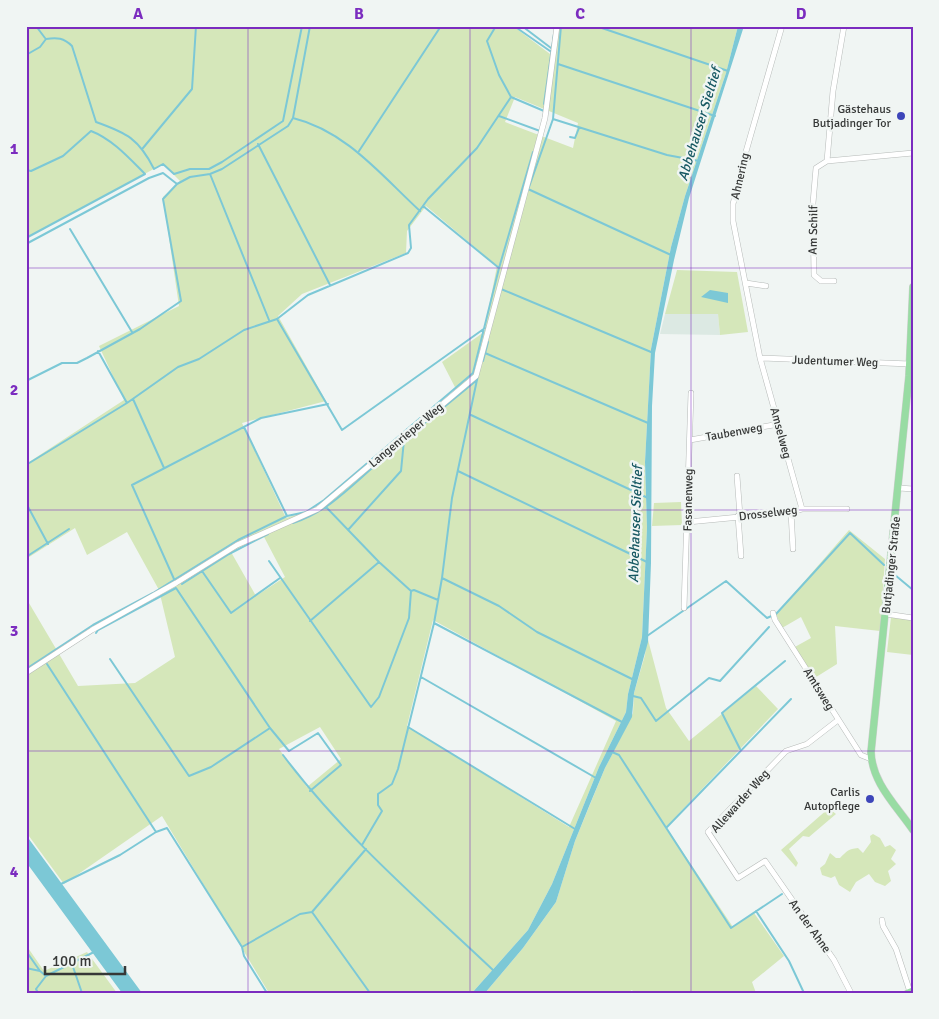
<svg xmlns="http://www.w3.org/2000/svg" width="939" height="1019" viewBox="0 0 939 1019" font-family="Signika,sans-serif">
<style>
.built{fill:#dce9e3}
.green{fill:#d5e7ba;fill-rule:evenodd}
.water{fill:#7cc8d6}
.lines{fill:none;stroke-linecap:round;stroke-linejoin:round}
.stream{stroke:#7cc8d6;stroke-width:2}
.minor-casing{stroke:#b6bab8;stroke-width:6}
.major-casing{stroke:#cfcfcf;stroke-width:8}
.minor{stroke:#fff;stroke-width:5}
.major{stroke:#98dca3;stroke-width:7}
.grid{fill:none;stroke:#7b2cbf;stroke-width:1;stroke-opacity:0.55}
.poi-dot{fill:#3d45b9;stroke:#f0f5f3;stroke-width:2}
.labels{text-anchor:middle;stroke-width:5;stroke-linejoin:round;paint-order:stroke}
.poi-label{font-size:12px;fill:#363837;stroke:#f0f5f3;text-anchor:end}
.street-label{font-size:12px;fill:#363837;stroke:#f0f5f3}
.water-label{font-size:14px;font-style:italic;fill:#155761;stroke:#f0f5f3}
.neatline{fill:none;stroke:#7b2cbf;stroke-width:2}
.grid-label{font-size:16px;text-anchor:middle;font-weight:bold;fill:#7b2cbf}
</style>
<rect width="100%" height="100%" fill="#f0f5f3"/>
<path class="built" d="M665 314H718L720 335 660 334Z"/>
<path class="green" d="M26 26H513L550 54 556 26H738L726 73 685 196 671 247 651 349 645 462 647 528 642 637 628 694 626 712 599 767 552 884 528 930 472 993H269L162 816 64 884 26 832V598L78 686 135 683 175 657 159 590 127 532 87 555 75 528 26 559V464L124 400 99 346 179 306 163 197 180 181 163 164 26 238ZM515 97 578 123 573 148 505 122ZM426 206 497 266 484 332 442 362 457 391 327 505 286 518 242 423 326 401 278 316 302 294 406 253 407 231ZM263 535 285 577 256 596 231 552ZM433 620 616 721 569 827 407 726ZM320 727 341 759 307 787 279 749Z
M677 270 737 272 748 332 720 335 718 314H665Z
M681 502 682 525 652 526 654 503Z
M849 530 885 559 880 631 835 626 837 664 813 679 793 648 811 638 801 617 782 628 776 614Z
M891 617 913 620V655L887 652Z
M647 636 666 708 689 741 756 686 778 709 666 827 733 927 754 913 784 956 752 982 756 993H634L632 990 627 993H485L523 948 556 902 575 841 605 768 633 713 634 693 645 655Z
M829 808 836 814 809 837 803 836 789 849 798 863 796 867 781 850Z
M873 834 880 838 885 847 890 845 896 850 891 859 896 864 888 871 891 881 885 886 875 882 869 874 856 882 850 892 839 885 835 876 831 878 822 875 820 868 825 864 830 853 836 858H840C847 851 848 849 858 848L863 853 871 842 870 836Z
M26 945 44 971 87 952 117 993H26Z"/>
<path class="water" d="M738 26H744L689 198 674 260 655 353 652 406 651 563 648 642 634 693 632 717 605 768 590 804 575 841 556 902 523 948 485 993H472L528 930 552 884 599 767 626 712 628 694 642 637 647 528 645 462 651 349 671 247 685 196 726 73Z
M710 290 728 293V303L701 297Z
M26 835 142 993H122L26 862Z"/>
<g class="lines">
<path class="stream" d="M36 26 45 38
M496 26 487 41 499 75 511 97 544 111
M514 26 550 51
M522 26 551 48
M561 26 553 119 667 155 699 161
M596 26 728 71
M26 55 40 47 46 39C57 37 64 38 72 46L96 122C127 133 139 139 154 169L163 164 174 174 190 169H209L222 162 283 121 302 26
M558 64 715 116
M544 104 554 34
M499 116 540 131 539 133
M293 118C346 131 381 175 420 211
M570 137 575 138 579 128
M258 144 330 285
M143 148 192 89 196 26
M359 151 441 26
M26 170 31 171 63 156 91 131C112 139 129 158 145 174L26 238
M210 174 269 320
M529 187 553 119
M528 189 671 255
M423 206 499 268
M70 229 132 332
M26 244 149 178 163 173 177 184
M501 289 651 352
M277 319 342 430 485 328
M98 351 127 403
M485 353 648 423
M483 361 488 342
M26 381 62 363H77L87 358 140 329 181 301 163 199 177 184 190 177 210 174 222 169 288 126 293 118 310 26
M133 399 164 468
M471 415 648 498
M244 427 287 516
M26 465 127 403 178 367 199 359 244 330 277 319 308 295 408 253 411 248 409 225 428 199 477 148 511 97
M458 471 647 562
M26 503 48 544
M326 507 379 562 411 591 414 590 438 600
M293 523C328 512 352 485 379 462
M348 530 401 471 404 440 477 380
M26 557 69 529
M269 561 371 707 379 697 409 618 411 591
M202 571 231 613 280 578
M895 575 913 590
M442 578 499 606 537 632 634 680
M174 579 132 485 261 418 328 404
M182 584 229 554 268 534
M310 621 379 562
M434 623 622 722
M96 633 98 630 176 588 270 728 289 751 318 733 341 765 310 791
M647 636 726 581 767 618 776 614 850 533 884 565
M110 659 189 776 211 767 270 728
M47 664 156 832
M26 669 93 625 153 593 238 540 287 516 306 512 324 500 473 373 499 268 533 152
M421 677 596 778
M633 696 641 698 656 721 709 678 720 681 769 627
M408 727 575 829
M740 749 722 713 785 661
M612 752 619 755 731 928 782 894
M283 755C343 835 421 902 494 971
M667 827 791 699
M362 845 382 811 378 805V794L392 784 398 769 434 623 442 578 452 498 478 375
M61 884 120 855 156 832 167 828 242 947 244 956 267 993
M756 911 789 961 804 993
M312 912 370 993
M242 947 300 914 312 912 366 849
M26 951 40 971
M72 964 82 993
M26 968 40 971 46 976 94 952
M38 993 36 989 46 976"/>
<g class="minor-casing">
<path id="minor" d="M782 26 745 155 733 204V221L760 358 802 509
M827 161 833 91 844 26
M834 281H821L814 275 813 203 816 168 827 161 913 153
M746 283 766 286
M760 358 910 364
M690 440 779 424
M737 476 740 516
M899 488 913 489
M791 512 793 549
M738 516 741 556
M688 522 791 512 802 509H847
M684 608 691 393
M773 613 775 620 861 755 871 759
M886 614 913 618
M26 673 92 630 176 583 237 545 318 509 476 376 545 118 557 26
M838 720 807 744 786 751 708 832 738 878 765 861 834 960 851 993
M882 920 883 926 896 949 910 992"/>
</g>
<g class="major-casing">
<path id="major" d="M913 287 909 376 871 752C872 783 896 805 913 830
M908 993 913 991"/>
</g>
<use href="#minor" class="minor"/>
<use href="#major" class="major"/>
</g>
<path class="grid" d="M248 26V993M470 26V993M691 26V993M26 268H913M26 510H913M26 751H913"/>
<g class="poi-dot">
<circle cx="901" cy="116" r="5"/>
<circle cx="870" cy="799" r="5"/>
</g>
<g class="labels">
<g class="poi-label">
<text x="891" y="113">Gästehaus<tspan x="891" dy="14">Butjadinger Tor</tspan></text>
<text x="860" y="796">Carlis<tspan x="860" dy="14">Autopflege</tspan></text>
</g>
<g class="street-label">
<text transform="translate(740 176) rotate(-77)" y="4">Ahnering</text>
<text transform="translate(813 230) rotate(-89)" y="4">Am Schilf</text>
<text transform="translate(835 361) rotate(2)" y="4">Judentumer Weg</text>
<text transform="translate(734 432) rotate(-10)" y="4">Taubenweg</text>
<text transform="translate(781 433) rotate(75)" y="4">Amselweg</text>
<text transform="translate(406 435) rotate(-40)" y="4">Langenrieper Weg</text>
<text transform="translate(688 500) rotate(-89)" y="4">Fasanenweg</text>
<text transform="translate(768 513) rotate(-7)" y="4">Drosselweg</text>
<text transform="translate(891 565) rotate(-84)" y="4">Butjadinger Straße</text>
<text transform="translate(819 689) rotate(58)" y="4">Amtsweg</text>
<text transform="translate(740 801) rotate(-48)" y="4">Allewarder Weg</text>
<text transform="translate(810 926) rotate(54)" y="4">An der Ahne</text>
</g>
<g class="water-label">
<text transform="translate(699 124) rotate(-73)" y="5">Abbehauser Sieltief</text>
<text transform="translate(635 524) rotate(-88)" y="5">Abbehauser Sieltief</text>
</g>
</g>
<rect width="939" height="1019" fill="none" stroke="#f0f5f3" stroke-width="55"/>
<path d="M45 966v8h80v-8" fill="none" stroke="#363837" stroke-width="2.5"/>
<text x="52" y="966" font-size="15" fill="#363837" stroke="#f0f5f3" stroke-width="4" paint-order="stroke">100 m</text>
<rect x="28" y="28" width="884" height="964" class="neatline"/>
<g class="grid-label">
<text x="138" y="19">A</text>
<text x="359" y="19">B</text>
<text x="580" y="19">C</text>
<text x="801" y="19">D</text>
<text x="14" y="154">1</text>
<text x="14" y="395">2</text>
<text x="14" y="636">3</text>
<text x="14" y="877">4</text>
</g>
</svg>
